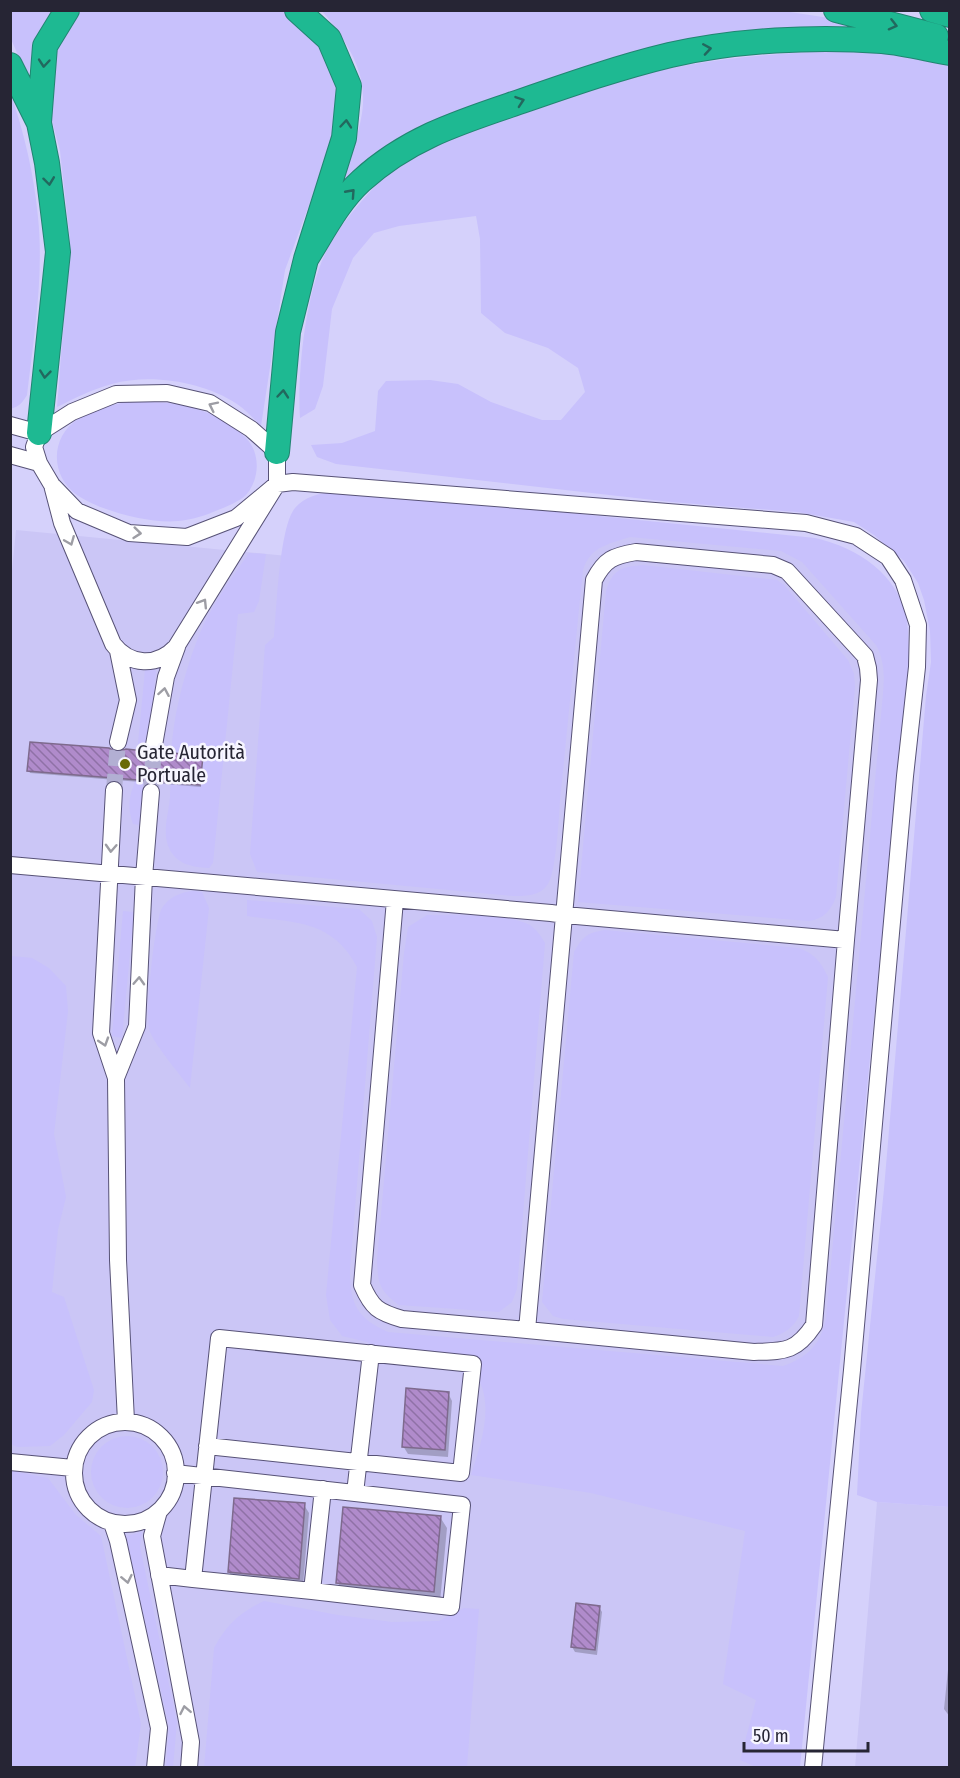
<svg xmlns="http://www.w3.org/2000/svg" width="960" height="1778" viewBox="0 0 960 1778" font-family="'Fira Sans Condensed',sans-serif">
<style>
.built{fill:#cbc6f6}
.grass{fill:#c8c1fc}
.shadow{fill:#0003}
.building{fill:url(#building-back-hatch);stroke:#7e6a8d;stroke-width:1.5}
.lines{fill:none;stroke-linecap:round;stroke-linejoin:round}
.minor-tunnel{stroke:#b2afd3;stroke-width:16;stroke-dasharray:16 8;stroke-linecap:butt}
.minor-casing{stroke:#575276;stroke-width:18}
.highway-casing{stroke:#218571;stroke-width:26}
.minor{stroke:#fff;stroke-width:16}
.highway{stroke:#1eb992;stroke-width:24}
.oneway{stroke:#22685e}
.oneway2{stroke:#9d9da4}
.poi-dot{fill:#696907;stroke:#f7f6ff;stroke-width:2}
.labels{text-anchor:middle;stroke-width:5;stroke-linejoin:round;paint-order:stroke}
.poi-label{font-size:20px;fill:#262534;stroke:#f7f6ff;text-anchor:start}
</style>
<defs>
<pattern id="building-back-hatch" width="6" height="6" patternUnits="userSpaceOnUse" patternTransform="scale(1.5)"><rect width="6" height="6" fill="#b08bcb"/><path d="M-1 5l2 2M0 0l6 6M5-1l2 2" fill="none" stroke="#8f71a6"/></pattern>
</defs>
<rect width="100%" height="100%" fill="#d5d1fb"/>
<path class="built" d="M409 504 801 542 902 664 793 1767 11 1768 10 591 16 530 339 561Z
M877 1502 949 1507V1767L855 1768Z"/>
<path class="grass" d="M83 10 285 11 317 39 340 83 339 124 285 270 261 426C254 419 246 410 237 404 204 382 151 373 112 384 93 389 75 398 57 407L70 241 60 151 51 117V61L76 15Z
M777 10 862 23 866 29 631 54 540 82 419 126 391 144 336 193C367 113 382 83 322 11Z
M10 11H55C39 32 32 52 28 78L11 39Z
M834 51 903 54 949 61V1507L877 1502 857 1495 861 1414 884 1189 926 696 931 662 930 631 924 600 918 583 904 561 874 535 854 522 797 512 671 502 336 464 317 457 311 445 342 443 375 431 378 391 386 381 430 380 458 384 491 402 542 420H561L585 392 578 368 548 348 505 333 481 313 480 239 476 216 399 226 374 233 353 258 332 309 323 386 315 409 300 418C297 372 306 287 329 246 339 227 353 211 367 195 378 183 390 170 404 162 444 137 494 124 538 109 564 100 589 89 615 82 687 61 760 54 834 51Z
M10 92C24 132 34 174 38 217 44 276 34 336 27 395 23 402 19 407 10 409Z
M126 402C149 402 171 401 194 408 211 413 232 424 245 437 261 452 260 479 246 495 240 501 226 507 218 510 207 515 191 520 178 521 151 524 100 511 77 495 50 476 50 437 78 419 93 409 109 406 126 402Z
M333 492 402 496 815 538C858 548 899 574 907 621 909 635 908 649 909 663L800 1767H756L740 1760 756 1700 723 1684 745 1531 591 1493 471 1475C480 1447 493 1411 480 1382 478 1377 472 1371 469 1367L374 1348 367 1342 342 1336 330 1320 326 1295 357 967C332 919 294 923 247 916V900L359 909 372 921 377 937 350 1271C350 1304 357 1318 388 1332L783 1366C807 1358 821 1344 826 1319L881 715C883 691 888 666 876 645L802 562 781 551 630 537C608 544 590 547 583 570 575 647 568 723 560 800 559 817 556 869 549 882 542 896 527 896 513 896L257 872 250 854 265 645 274 637C277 608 279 528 295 508 304 497 320 493 333 492Z
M249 553 266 554 259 601 254 612 238 614 213 863 209 868C193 867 178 865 170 850 161 833 169 814 170 796 171 782 170 769 171 755 173 717 183 678 196 643 208 610 229 582 249 553Z
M643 565 777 580 784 585 848 660 854 674 855 687 836 897C831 910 824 919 809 921L578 902 606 591C613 569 621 567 643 565Z
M149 667 154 668 156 672 139 825 133 824C128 809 128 799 134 785L145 670Z
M193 891 202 892 209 908 190 1088C179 1073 157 1048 150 1032 144 1020 155 919 162 908 169 897 181 892 193 891Z
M123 911 134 912 122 1038 112 1036Z
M427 915C452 916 509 913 530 925 536 929 541 936 545 943L517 1289 512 1302 499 1312 399 1305C379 1290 378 1284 377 1260L404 953 408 927Z
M605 930 798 948C814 953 821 962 828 977L799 1316C793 1328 785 1333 773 1337L563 1319 553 1316 542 1302 574 952C583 936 587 933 605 930Z
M11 956 32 958 49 968 66 986 68 1011 54 1134 66 1197 58 1230 52 1292 64 1297 94 1390 92 1402 64 1435 50 1446 17 1447 11 1444Z
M91 1472a36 36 0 1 1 72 0a36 36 0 1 1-72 0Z
M11 1471 48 1478 76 1515 101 1536 141 1724 135 1767H11Z
M142 1532 140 1547 177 1722 173 1767H166L169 1726 126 1536Z
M264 1601 338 1615 392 1622 439 1621 464 1608 479 1609 467 1767 204 1768 214 1648C226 1625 240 1612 264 1601Z"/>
<path class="shadow" d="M116 754 153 757H202L201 787 30 773 29 771Z
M448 1393 452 1401 448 1457 408 1454 403 1446Z
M304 1505 309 1513 303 1586 234 1580 229 1572Z
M440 1517 447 1528 440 1602 344 1594 338 1583Z
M599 1607 602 1612 597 1655 575 1652 572 1647Z
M950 1650V1717L944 1709Z"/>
<path class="building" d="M30 742 109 748 116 752 126 749 145 751 153 755 162 752 203 756 200 785 27 771Z
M406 1388 449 1392 445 1450 402 1447Z
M234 1498 305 1503 299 1579 228 1572Z
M343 1507 441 1516 434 1592 336 1583Z
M576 1603 600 1606 595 1650 571 1647Z"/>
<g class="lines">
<path class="minor-tunnel" d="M114 790 118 742
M151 792 154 745"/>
<g class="minor-casing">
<path id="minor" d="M10 425 39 433
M10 455 39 463
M52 485 62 523 113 644C130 666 157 667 176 647L277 484V452L251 429 210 403 167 393 116 394 72 412 39 433 34 447 39 463 52 485 77 511 129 533 187 537 236 518 277 484 293 482 806 523 856 536 888 557 903 580 918 625 917 667 905 776 852 1370 813 1768
M118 651 128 700 118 742
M154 745 166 677 177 647
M114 790 101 1033 116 1078 118 1260 126 1421
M10 865 551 913 565 915 846 940 869 680 868 668 865 656 787 571 773 565 636 552C613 556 605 559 594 580L527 1330 754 1352C785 1351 796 1352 814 1325L846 940
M395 900 362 1285C372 1308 378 1312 402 1319L527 1330
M116 1078 137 1026 144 877 151 792
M74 1473a51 51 0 1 1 102 0a51 51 0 1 1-102 0Z
M207 1446 461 1473 473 1364 219 1338 193 1579 312 1591 323 1489
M10 1462 73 1468
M175 1473 462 1505 451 1607 312 1591
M355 1493 371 1353
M159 1511 152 1536 191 1742 189 1768
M112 1523 118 1541 159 1728 155 1768
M159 1575 193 1579"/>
</g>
<g class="highway-casing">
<path id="highway" d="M836 10 936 36
M932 10 950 15
M10 65 39 123 47 163 58 252 39 433
M39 122 45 46 67 10
M306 259C323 232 338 202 361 181 409 137 463 121 522 101 571 84 620 67 670 55 737 40 814 36 882 41 905 43 927 49 950 53
M277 452 288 332 306 259 344 138 349 86 329 39 297 10"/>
</g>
<use href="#minor" class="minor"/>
<use href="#highway" class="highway"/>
</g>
<defs><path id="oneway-chevron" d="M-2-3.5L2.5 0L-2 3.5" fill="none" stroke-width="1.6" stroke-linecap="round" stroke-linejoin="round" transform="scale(1.5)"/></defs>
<g class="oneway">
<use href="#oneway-chevron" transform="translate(893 25) rotate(14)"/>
<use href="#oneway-chevron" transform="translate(707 49) rotate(-9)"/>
<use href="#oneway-chevron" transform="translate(44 63) rotate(95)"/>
<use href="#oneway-chevron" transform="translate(520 101) rotate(-19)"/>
<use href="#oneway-chevron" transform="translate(346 124) rotate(-85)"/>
<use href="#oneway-chevron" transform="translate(49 181) rotate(83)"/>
<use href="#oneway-chevron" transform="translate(351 193) rotate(-48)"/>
<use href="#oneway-chevron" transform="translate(45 374) rotate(96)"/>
<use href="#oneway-chevron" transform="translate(283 394) rotate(-85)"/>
</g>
<g class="oneway2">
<use href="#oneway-chevron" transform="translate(213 406) rotate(-154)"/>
<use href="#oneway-chevron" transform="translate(137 533) rotate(6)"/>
<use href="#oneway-chevron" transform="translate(70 541) rotate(68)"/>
<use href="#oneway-chevron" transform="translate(203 603) rotate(-58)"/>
<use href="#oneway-chevron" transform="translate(164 692) rotate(-80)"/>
<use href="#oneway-chevron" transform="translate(111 848) rotate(93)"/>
<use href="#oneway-chevron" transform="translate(139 981) rotate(-87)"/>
<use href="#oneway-chevron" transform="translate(104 1042) rotate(72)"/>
<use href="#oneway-chevron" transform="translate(127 1579) rotate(78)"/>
<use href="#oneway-chevron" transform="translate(185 1710) rotate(-101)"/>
</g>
<circle class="poi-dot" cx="125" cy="764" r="6"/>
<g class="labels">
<g class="poi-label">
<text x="137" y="759">Gate Autorità<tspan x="137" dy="23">Portuale</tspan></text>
</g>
</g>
<rect width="960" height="1778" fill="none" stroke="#262534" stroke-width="24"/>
<path d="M744 1742v9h124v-9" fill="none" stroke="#262534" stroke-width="3"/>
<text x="753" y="1742" font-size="18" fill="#262534" stroke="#f7f6ff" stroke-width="4.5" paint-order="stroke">50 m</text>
</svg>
